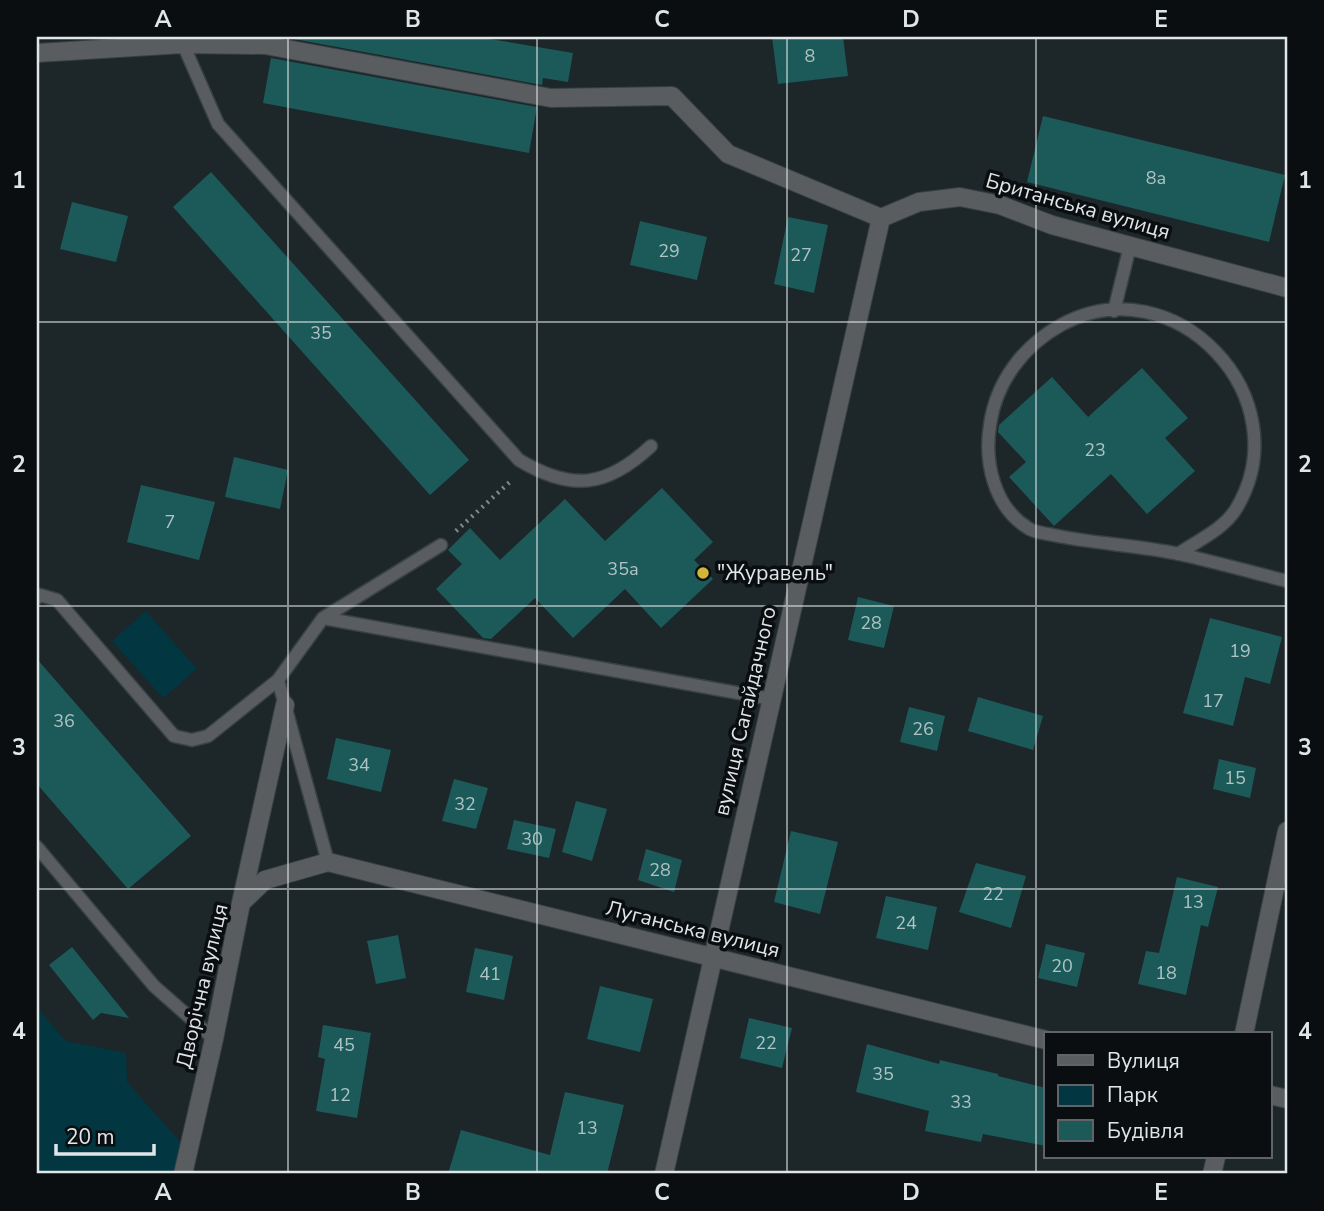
<svg xmlns="http://www.w3.org/2000/svg" width="1324" height="1211" viewBox="0 0 1324 1211" font-family="'Nunito Sans',sans-serif">
<style>
.green{fill:#023641}
.building{fill:#1c5a59}
.lines{fill:none;stroke-linecap:round;stroke-linejoin:round}
.service-casing{stroke:#384144;stroke-width:15}
.minor-casing{stroke:#384144;stroke-width:20}
.path{stroke:#81888a;stroke-width:4.5;stroke-dasharray:2 5;stroke-linecap:butt}
.service{stroke:#5a5d60;stroke-width:12}
.minor{stroke:#5a5d60;stroke-width:18}
.grid{fill:none;stroke:#e0e6e7;stroke-width:2;stroke-opacity:0.55}
.poi-dot{fill:#d3b635;stroke:#0a0e10;stroke-width:2.5}
.labels{text-anchor:middle;stroke-width:7;stroke-linejoin:round;paint-order:stroke}
.number-label{font-size:18px;fill:#afc3c4}
.street-label{font-size:21px;fill:#e0e6e7;stroke:#0a0e10}
.poi-label{font-size:21px;fill:#e0e6e7;stroke:#0a0e10;text-anchor:start}
.neatline{fill:none;stroke:#e0e6e7;stroke-width:2.5}
.grid-label{font-size:23px;text-anchor:middle;font-weight:bold;fill:#e0e6e7}
</style>
<rect width="100%" height="100%" fill="#1d2629"/>
<path class="green" d="M146 611 197 669 163 698 112 641Z
M37 1008 66 1041 126 1053 127 1082 183 1145 178 1174H37Z"/>
<path class="building" d="M283 37H491L490 39 573 53 568 82 543 78 542 85Z
M772 37H843L848 76 778 84Z
M271 58 537 107 529 153 263 103Z
M1043 116 1285 175 1269 242 1027 182Z
M211 172 469 460 430 495 173 207Z
M72 202 128 216 116 262 60 249Z
M788 217 828 225 814 293 774 284Z
M640 221 707 237 697 280 630 265Z
M1142 368 1188 418 1165 438 1195 471 1147 514 1111 474 1054 526 1009 477 1026 462 998 432 999 425 1052 377 1088 417Z
M234 457 288 470 280 509 225 497Z
M141 485 215 502 199 560 127 542Z
M662 488 713 542 694 560 713 579 661 628 625 589 573 638 535 598 491 639 483 638 436 589 462 564 448 550 470 528 500 560 565 499 605 541Z
M858 597 894 606 884 648 848 640Z
M1210 618 1282 637 1270 684 1245 677 1233 726 1183 713Z
M37 659 191 836 128 889 37 784Z
M978 697 1043 716 1033 750 968 731Z
M909 707 945 716 937 751 900 742Z
M336 738 391 750 381 792 327 779Z
M1219 759 1256 768 1250 798 1213 789Z
M454 779 488 788 476 829 442 821Z
M576 801 607 809 592 861 562 852Z
M514 820 556 829 549 858 507 849Z
M791 831 838 842 820 914 774 902Z
M646 849 682 860 674 892 638 880Z
M976 863 1026 876 1011 928 959 912Z
M1177 877 1218 887 1208 927 1201 925 1186 995 1138 984 1146 951 1159 953Z
M886 896 937 907 928 950 876 938Z
M398 935 406 978 376 984 367 941Z
M1046 944 1085 953 1077 987 1038 978Z
M72 947 129 1018 101 1013 93 1020 49 965Z
M475 948 513 956 504 1000 466 992Z
M600 986 653 999 640 1052 587 1039Z
M749 1018 792 1028 782 1068 740 1058Z
M323 1025 371 1033 357 1118 316 1111 325 1059 318 1057Z
M867 1044 939 1064 940 1060 998 1074V1076L1046 1088V1146L983 1134 981 1142 925 1131 929 1111 856 1092Z
M565 1092 624 1105 607 1174H448L461 1130 550 1155Z"/>
<g class="lines">
<g class="service-casing">
<path id="service" d="M183 44 218 124 519 460C572 492 607 487 651 446
M1114 311 1130 246
M1178 554C1197 541 1224 529 1236 509 1303 398 1174 263 1061 325 1023 346 996 382 990 425 984 462 994 507 1028 528 1035 533 1045 533 1053 535 1095 544 1138 545 1179 554 1215 562 1251 572 1287 581
M37 598 40 595 57 600 174 736 192 740 208 736 278 680 323 618 441 545
M323 618 771 699
M278 680 328 862
M37 847 154 986 214 1039"/>
</g>
<g class="minor-casing">
<path id="minor" d="M37 53 183 44 265 45 551 98 672 96 728 154 881 218 919 202 960 197 1000 205 1052 225 1287 288
M241 903 285 705
M1244 1034 1287 831
M1270 1095 1287 1099
M183 1174 214 1039 241 903 265 880 328 862 1046 1040
M664 1174 881 218
M1212 1174 1216 1157"/>
</g>
<path class="path" d="M456 531 512 480"/>
<use href="#service" class="service"/>
<use href="#minor" class="minor"/>
</g>
<path class="grid" d="M288 37V1174M537 37V1174M787 37V1174M1036 37V1174M37 322H1287M37 606H1287M37 889H1287"/>
<circle class="poi-dot" cx="703" cy="573" r="7"/>
<g class="labels">
<g class="number-label">
<text x="810" y="62">8</text>
<text x="1156" y="184">8а</text>
<text x="669" y="257">29</text>
<text x="801" y="261">27</text>
<text x="321" y="339">35</text>
<text x="1095" y="456">23</text>
<text x="170" y="528">7</text>
<text x="623" y="575">35а</text>
<text x="871" y="629">28</text>
<text x="1240" y="657">19</text>
<text x="1213" y="707">17</text>
<text x="64" y="727">36</text>
<text x="923" y="735">26</text>
<text x="359" y="771">34</text>
<text x="1235" y="784">15</text>
<text x="465" y="810">32</text>
<text x="532" y="845">30</text>
<text x="660" y="876">28</text>
<text x="993" y="900">22</text>
<text x="1193" y="908">13</text>
<text x="906" y="929">24</text>
<text x="1062" y="972">20</text>
<text x="1166" y="979">18</text>
<text x="490" y="980">41</text>
<text x="766" y="1049">22</text>
<text x="344" y="1051">45</text>
<text x="883" y="1080">35</text>
<text x="340" y="1101">12</text>
<text x="961" y="1108">33</text>
<text x="587" y="1134">13</text>
</g>
<g class="street-label">
<text transform="translate(1078 206) rotate(16)" y="7">Британська вулиця</text>
<text transform="translate(745 711) rotate(-77)" y="7">вулиця Сагайдачного</text>
<text transform="translate(693 929) rotate(14)" y="7">Луганська вулиця</text>
<text transform="translate(202 986) rotate(-77)" y="7">Дворічна вулиця</text>
</g>
<g class="poi-label">
<text x="717" y="580">"Журавель"</text>
</g>
</g>
<rect width="1324" height="1211" fill="none" stroke="#0a0e10" stroke-width="77"/>
<rect x="1044" y="1032" width="228" height="126" fill="#0a0e10" stroke="#606466" stroke-width="2"/>
<rect x="1058" y="1055" width="35" height="10" fill="#5a5d60" stroke="#606466" stroke-width="2"/>
<text x="1107" y="1068" font-size="21" fill="#e0e6e7">Вулиця</text>
<rect x="1058" y="1085" width="35" height="21" fill="#023641" stroke="#606466" stroke-width="2"/>
<text x="1107" y="1102" font-size="21" fill="#e0e6e7">Парк</text>
<rect x="1058" y="1120" width="35" height="21" fill="#1c5a59" stroke="#606466" stroke-width="2"/>
<text x="1107" y="1138" font-size="21" fill="#e0e6e7">Будівля</text>
<path d="M56 1144v10h98v-10" fill="none" stroke="#e0e6e7" stroke-width="3.5"/>
<text x="66" y="1144" font-size="21" fill="#e0e6e7" stroke="#0a0e10" stroke-width="5" paint-order="stroke">20 m</text>
<rect x="38" y="38" width="1248" height="1134" class="neatline"/>
<g class="grid-label">
<text x="163" y="27">A</text>
<text x="413" y="27">B</text>
<text x="662" y="27">C</text>
<text x="911" y="27">D</text>
<text x="1161" y="27">E</text>
<text x="19" y="188">1</text>
<text x="1305" y="188">1</text>
<text x="19" y="472">2</text>
<text x="1305" y="472">2</text>
<text x="19" y="755">3</text>
<text x="1305" y="755">3</text>
<text x="19" y="1039">4</text>
<text x="1305" y="1039">4</text>
<text x="163" y="1200">A</text>
<text x="413" y="1200">B</text>
<text x="662" y="1200">C</text>
<text x="911" y="1200">D</text>
<text x="1161" y="1200">E</text>
</g>
</svg>
